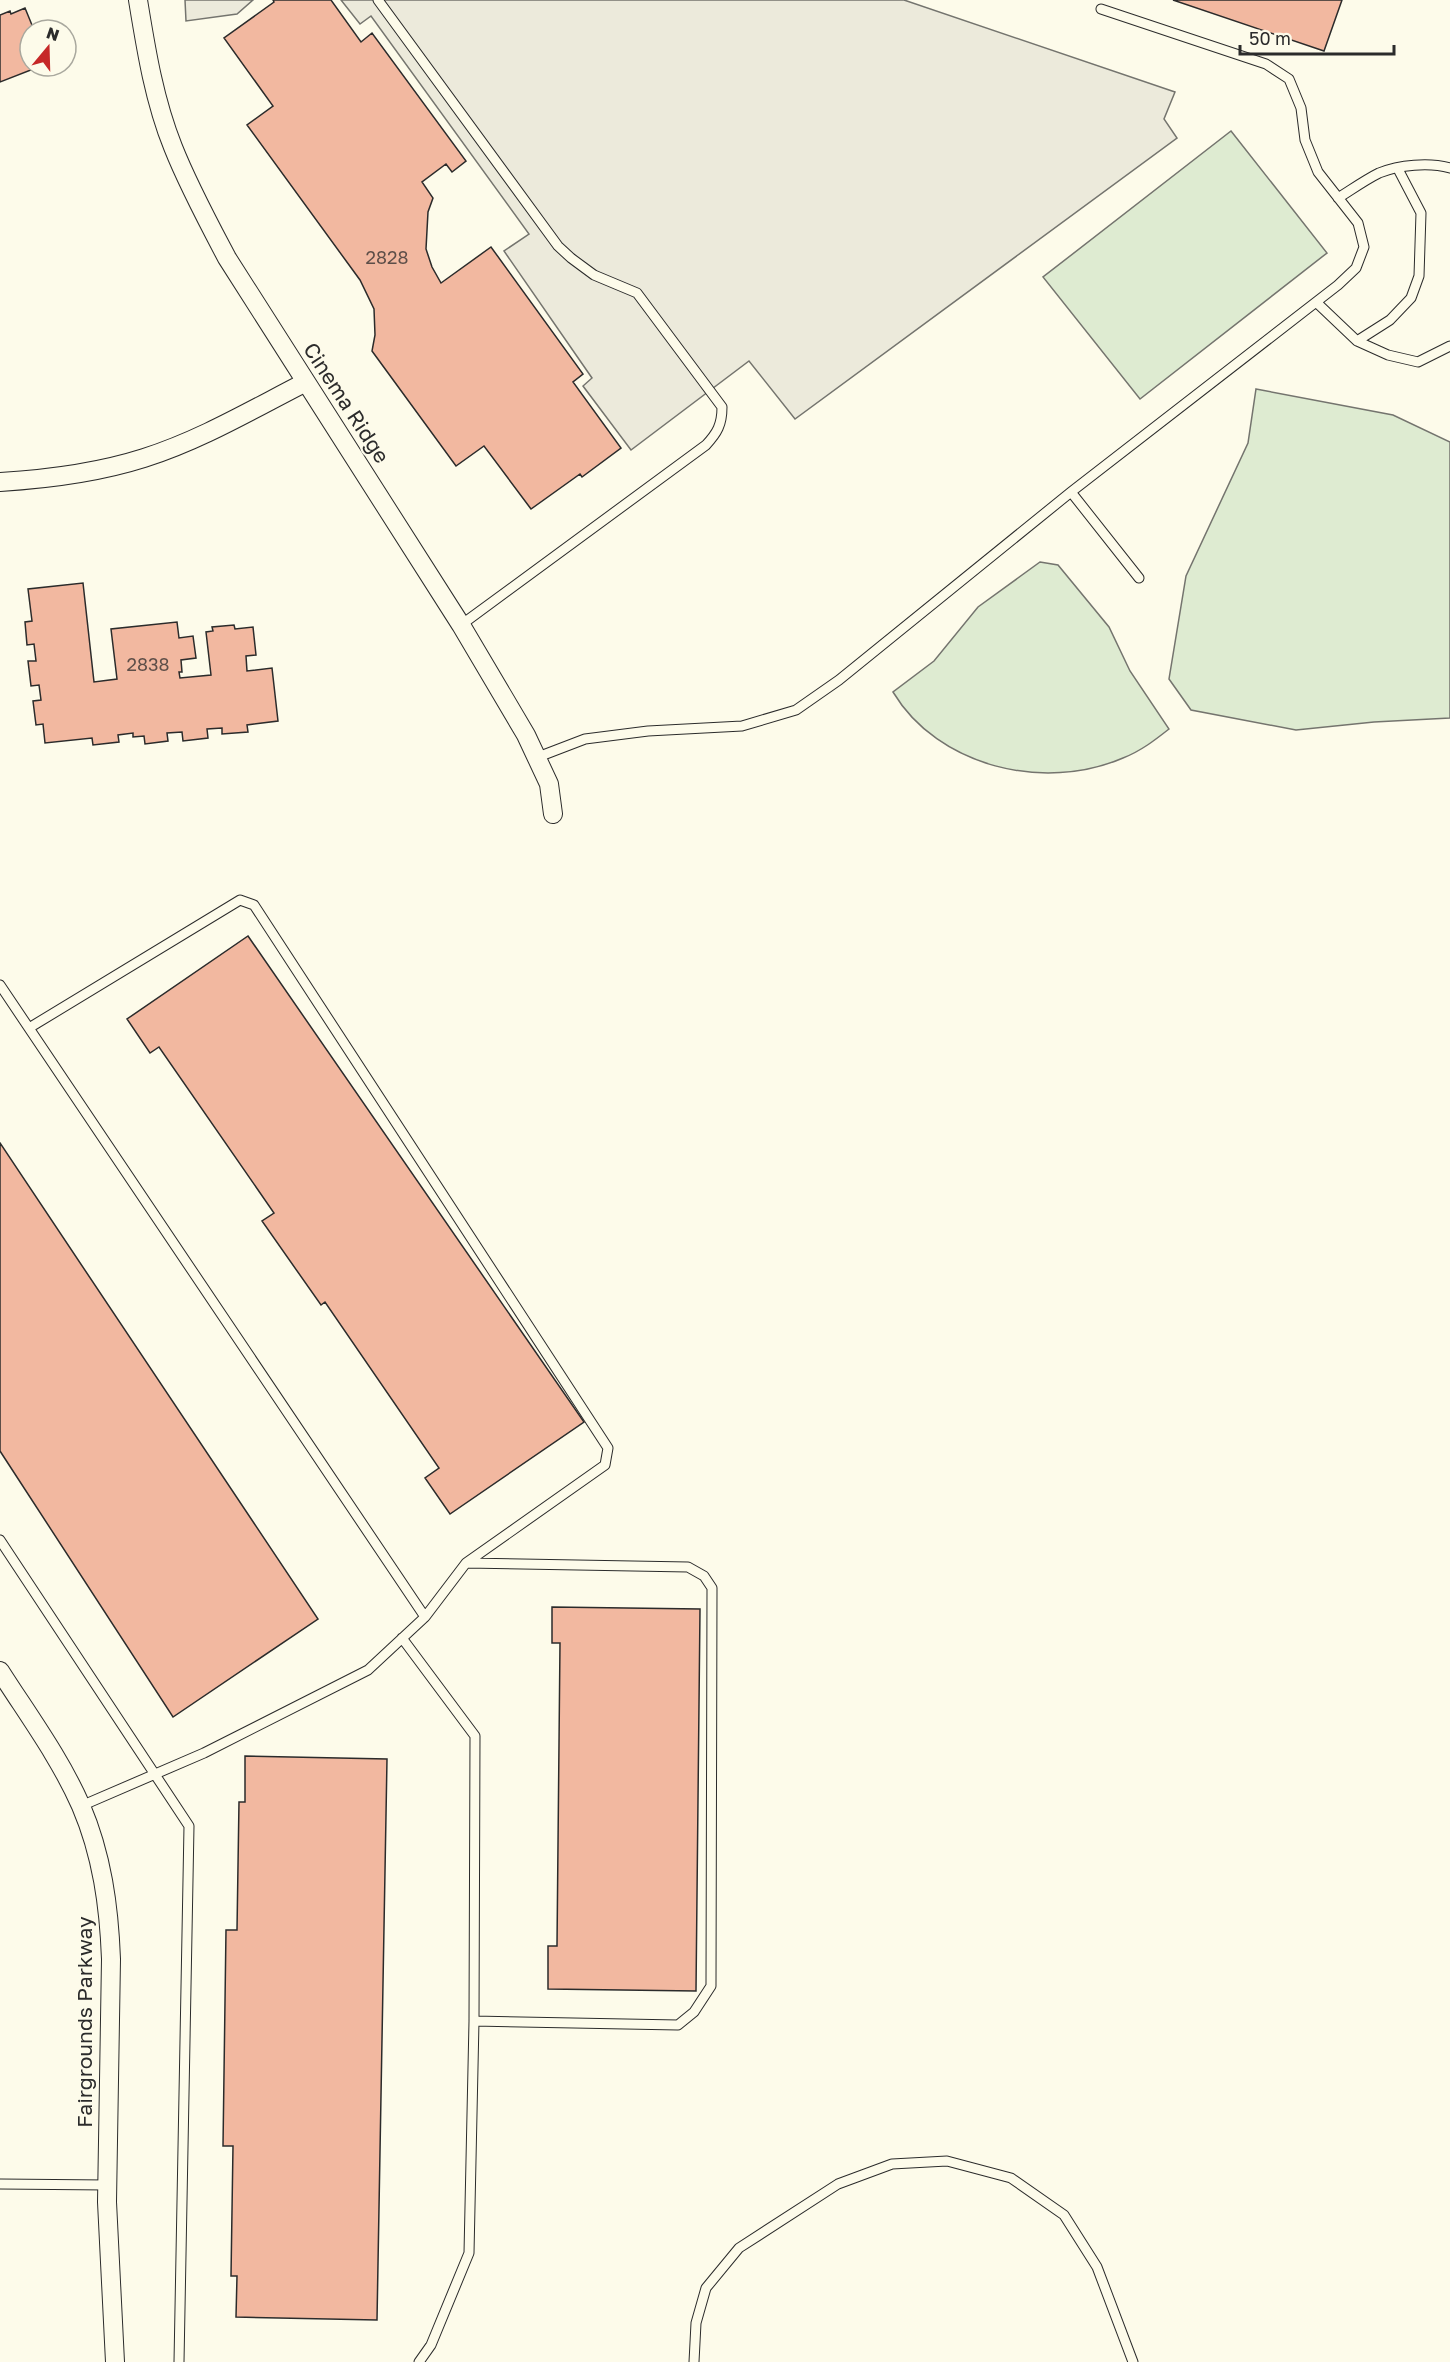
<svg xmlns="http://www.w3.org/2000/svg" width="1450" height="2362" viewBox="0 0 1450 2362" font-family="'Golos Text',sans-serif">
<style>
.green{fill:#deebd1;stroke:#74746e;stroke-width:1.5}
.parking{fill:#eceadb;stroke:#74746e;stroke-width:1.5}
.building{fill:#f2b8a0;stroke:#2b2b2b;stroke-width:1.5}
.lines{fill:none;stroke-linecap:round;stroke-linejoin:round}
.service-casing{stroke:#2b2b2b;stroke-width:11}
.minor-casing{stroke:#2b2b2b;stroke-width:20}
.service{stroke:#fdfbea;stroke-width:9}
.minor{stroke:#fdfbea;stroke-width:18}
.labels{text-anchor:middle;stroke-width:4.5;stroke-linejoin:round;paint-order:stroke}
.number-label{font-size:18px;fill:#5d4e48}
.street-label{font-size:21px;fill:#2b2b2b;stroke:#fdfbea}
</style>
<rect width="100%" height="100%" fill="#fdfbea"/>
<path class="green" d="M1231 131 1327 253 1140 399 1043 277Z
M1256 389 1393 415 1450 442V718L1374 722 1296 730 1191 710 1169 679 1186 576 1248 443Z
M1040 562 1058 565 1109 627 1130 671 1169 729C1155 740 1141 751 1123 758 1044 792 938 767 893 692L934 661 978 607Z"/>
<path class="parking" d="M185 0H253L237 14 186 21Z
M341 0H904L1175 92 1164 119 1177 138 795 419 749 361 631 450 583 386 592 378 504 251 529 234 371 16 360 24Z"/>
<path class="building" d="M273 0H331L361 42 372 33 466 161 452 172 446 164 422 182 433 198 428 212 426 249 432 267 441 283 491 247 583 374 573 382 621 448 582 477 580 474 531 509 484 446 456 466 372 351 375 335 374 309 360 280 247 125 273 106 224 38 274 2Z
M1173 0H1342L1324 51Z
M25 8 34 30H30L28 33 30 66H41L0 82V15L10 11 11 14Z
M83 583 94 682 117 679 111 629 177 622 179 638 193 636 196 658 181 660 182 672H179L180 678 211 675 206 632 213 631 212 627 234 625 235 629 253 627 256 655 246 656 247 671 272 668 278 721 247 725 248 732 222 734V728L207 729 208 738 183 741 182 732 167 733 168 741 145 744 144 736 133 737V733L118 735 119 742 93 745 92 738 45 743 43 724 36 725 33 701 41 700 39 685 31 686 28 661H36L34 644 27 645 25 622 32 621 28 589Z
M248 936 584 1422 450 1514 425 1478 439 1468 325 1302 321 1305 262 1221 274 1213 159 1047 150 1053 127 1019Z
M0 1143 318 1619 173 1717 0 1451Z
M552 1607 700 1609 696 1991 548 1989V1946H557L560 1643H552Z
M245 1756 387 1759 377 2320 236 2317 237 2276H231L233 2146H223L226 1930H237L239 1802H245Z"/>
<g class="lines">
<g class="service-casing">
<path id="service" d="M378 0 558 246 571 258 594 275 637 293 722 407C722 425 717 433 706 445L461 625
M1338 198C1351 190 1365 180 1379 173 1399 165 1429 162 1450 168
M1316 302 1357 341 1388 355 1418 362 1450 346
M1357 341 1390 320 1411 298 1419 276 1421 213 1398 169
M1071 492 1139 578
M538 757 585 739 648 731 742 726 796 710 839 680 1071 492 1338 285 1356 268 1364 247 1358 223 1318 172 1305 140 1301 108 1289 79 1266 64 1101 9
M0 985 425 1617 368 1670 204 1753 81 1806
M29 1028 240 900 254 905 608 1448 605 1465 466 1563
M0 1540 189 1826 179 2362
M402 1638 475 1736 474 2021
M0 2184 107 2185
M419 2362 431 2345 469 2253 474 2021 678 2025 694 2012 711 1986 712 1588 704 1576 688 1567 466 1563 425 1617
M694 2362 696 2323 706 2288 739 2248 838 2184 892 2164 947 2161 1011 2178 1064 2215 1097 2267 1133 2362"/>
</g>
<g class="minor-casing">
<path id="minor" d="M138 0C146 49 154 100 173 147 188 185 208 222 227 258L461 625 526 735 549 784 553 814
M0 482C49 479 97 473 144 458 201 440 253 409 306 382
M0 1671C28 1715 60 1758 81 1806 102 1855 109 1906 111 1959L107 2202 115 2362"/>
</g>
<use href="#service" class="service"/>
<use href="#minor" class="minor"/>
</g>
<g class="labels">
<g class="number-label">
<text x="387" y="264">2828</text>
<text x="148" y="671">2838</text>
</g>
<g class="street-label">
<text transform="translate(346 403) rotate(57)" y="7">Cinema Ridge</text>
<text transform="translate(85 2022) rotate(-90)" y="7">Fairgrounds Parkway</text>
</g>
</g>
<g transform="translate(48 48) rotate(19)"><circle r="28" fill="#fdfbea" stroke="#a9a89e" stroke-width="1.5"/>
<path d="M0-4.5L10 22L0 15L-10 22Z" fill="#c62828"/>
<text y="-9" font-size="16" font-weight="bold" text-anchor="middle" fill="#2b2b2b">N</text>
</g>
<path d="M1240 45v9h154v-9" fill="none" stroke="#2b2b2b" stroke-width="3"/>
<text x="1249" y="45" font-size="18" fill="#2b2b2b" stroke="#fdfbea" stroke-width="4.5" paint-order="stroke">50 m</text>
</svg>
